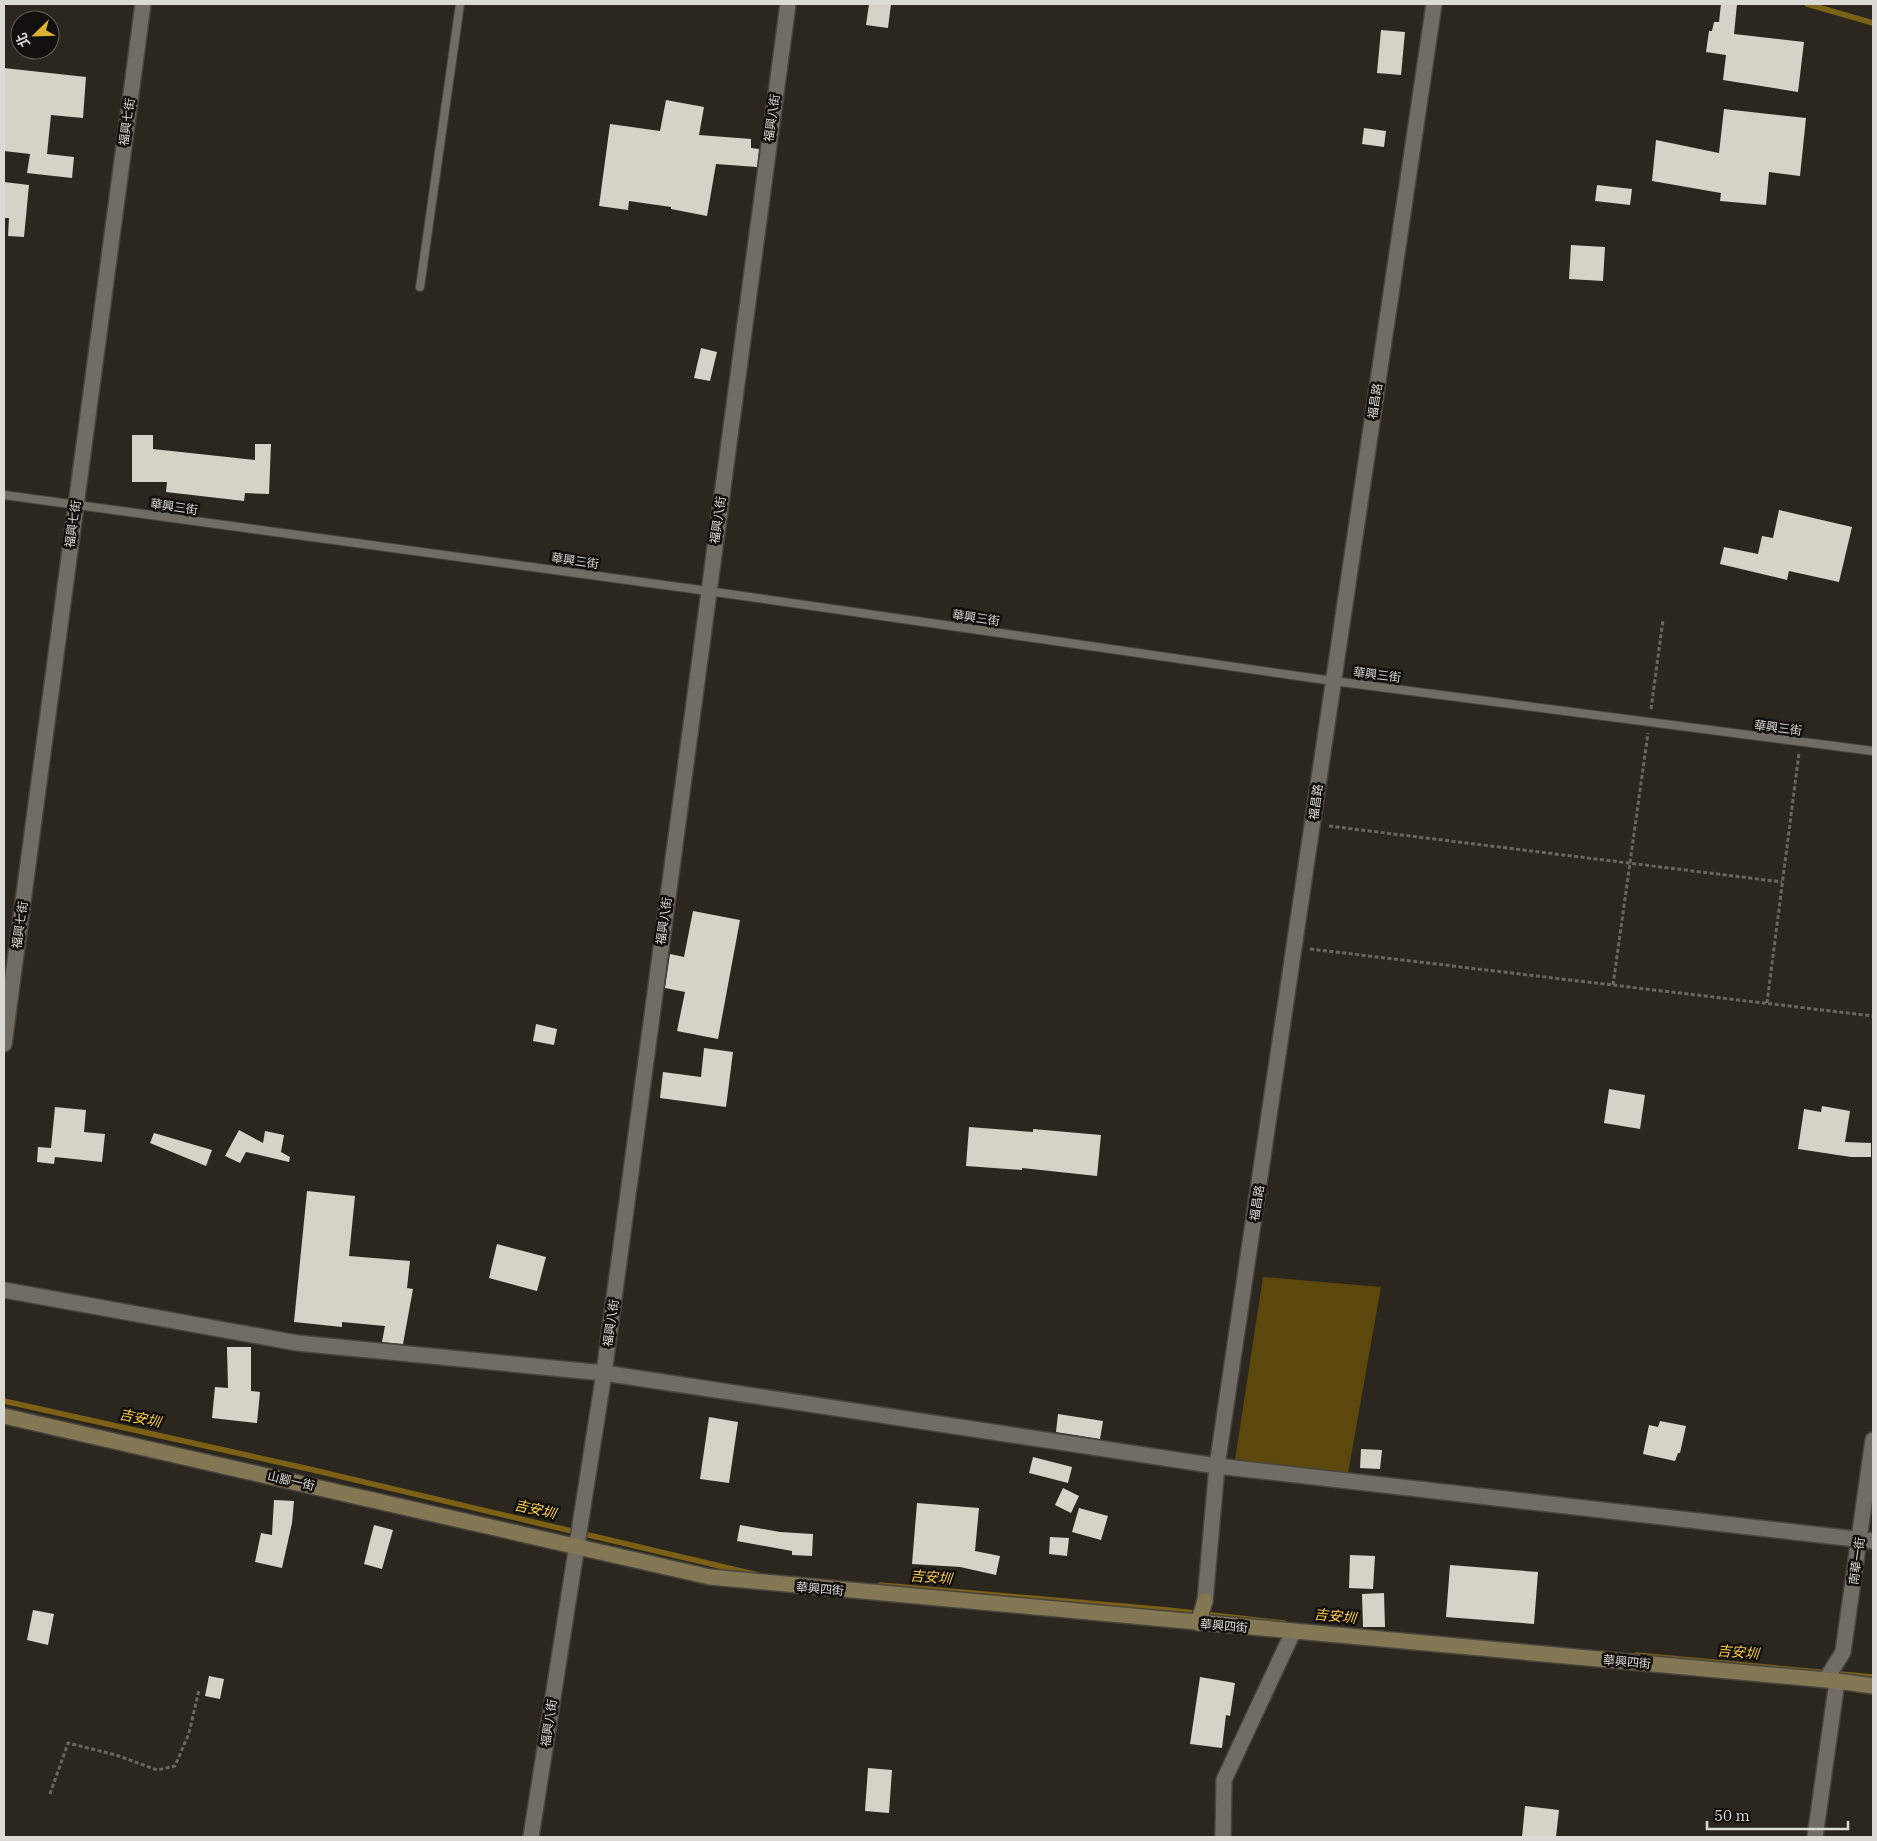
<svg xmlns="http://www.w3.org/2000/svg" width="1877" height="1841" viewBox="0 0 1877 1841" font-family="'IBM Plex Serif','Noto Sans TC',serif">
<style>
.green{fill:#5c470c}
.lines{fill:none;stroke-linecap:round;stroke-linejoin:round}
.stream{stroke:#7b6015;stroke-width:5.5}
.building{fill:#d7d2c7}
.lane-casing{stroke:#47453e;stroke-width:10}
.street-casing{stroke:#47453e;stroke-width:18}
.secondary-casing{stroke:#47453e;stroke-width:18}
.path{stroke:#6a665f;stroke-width:3;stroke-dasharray:4 2.5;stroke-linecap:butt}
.lane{stroke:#716d64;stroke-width:8}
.street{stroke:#716d64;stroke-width:15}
.secondary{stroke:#847754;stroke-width:15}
.labels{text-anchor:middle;stroke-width:5;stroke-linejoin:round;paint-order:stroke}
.street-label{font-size:12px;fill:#dcdad4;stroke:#12100d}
.water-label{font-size:14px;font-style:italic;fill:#f9ca4e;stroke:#12100d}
</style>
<rect width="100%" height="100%" fill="#2b271f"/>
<path class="green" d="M1263 1277 1381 1287 1348 1473 1235 1460Z"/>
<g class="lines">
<path class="stream" d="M1807 4 1873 23
M4 1401 309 1469 758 1575
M880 1585 1168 1610 1284 1623
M1636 1655 1873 1677"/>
</g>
<path class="building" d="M869 4H891L888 28 866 25Z
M1721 4H1737L1734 34 1804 42 1798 92 1723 80 1726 55 1706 52 1709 31H1712L1714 22H1719Z
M1381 30 1405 32 1401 75 1377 73Z
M4 68 86 77 83 118 51 115 47 154 74 157 72 178 27 173 30 154 4 151Z
M666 100 704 107 699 135 751 139V148L759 149 757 167 716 164 707 216 671 209V207L629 201 628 210 599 206 610 124 660 131Z
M1724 109 1806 118 1800 176 1769 172 1766 205 1720 201 1721 193 1652 181 1656 140 1719 153Z
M1364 128 1386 131 1384 147 1362 144Z
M4 182 29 185 24 237 8 236 9 218H4Z
M1597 185 1632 189 1630 205 1595 201Z
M1571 245 1605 247 1603 281 1569 279Z
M701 348 717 352 710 381 694 378Z
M132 435H153V449L255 460V444H271L269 494 245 493 244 501 166 492 167 482H132Z
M1779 510 1852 527 1839 582 1789 571 1787 580 1720 564 1724 547 1758 554 1762 536 1773 538Z
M693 911 740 920 718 1039 677 1031 685 992 665 988 670 954 684 957Z
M536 1024 557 1029 554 1045 533 1041Z
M704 1048 733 1052 726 1107 660 1098 663 1072 701 1077Z
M1609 1089 1645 1095 1640 1129 1604 1123Z
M1822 1106 1850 1111 1845 1142 1871 1143V1157H1851L1798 1149 1804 1109 1821 1112Z
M55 1107 86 1110 84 1132 105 1134 102 1162 55 1157 54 1164 37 1162 38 1147 51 1148Z
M969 1127 1033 1132V1129L1101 1135 1097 1176 1022 1168V1170L966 1166Z
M239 1130 263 1143 265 1131 284 1135 281 1152 290 1157 289 1162 246 1152 240 1163 225 1156Z
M154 1133 212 1150 206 1166 150 1143Z
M307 1191 355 1196 349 1256 410 1261 407 1288 413 1289 403 1344 382 1342 385 1326 342 1322V1327L294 1322Z
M497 1244 546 1257 537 1291 489 1278Z
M227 1347H251V1391L260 1392 257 1423 212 1418 215 1387 228 1388Z
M1058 1414 1103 1421 1100 1439 1056 1432Z
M709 1417 738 1422 729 1483 700 1479Z
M1660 1421 1686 1426 1680 1453H1678L1675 1461 1643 1454 1649 1425 1658 1427Z
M1361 1449 1382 1450 1380 1469 1360 1468Z
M1033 1457 1072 1467 1068 1483 1029 1473Z
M1063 1488 1079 1496 1071 1513 1055 1505Z
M274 1500 294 1501 292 1523 282 1568 255 1562 261 1533 272 1535Z
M917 1503 979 1508 975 1551 1000 1556 996 1575 960 1567 912 1564Z
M1079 1508 1108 1516 1101 1540 1072 1532Z
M374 1525 393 1530 382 1569 364 1564Z
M740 1525 780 1532 813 1534 812 1556 792 1555V1551L737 1541Z
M1050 1537 1069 1538 1067 1556 1049 1554Z
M1350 1555 1375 1556 1373 1589 1349 1588Z
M1450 1565 1538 1572 1534 1624 1446 1617Z
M1384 1593 1385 1627H1363L1362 1594Z
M33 1610 54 1614 48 1645 27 1640Z
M209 1676 224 1679 220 1699 205 1696Z
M1200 1677 1235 1683 1230 1716 1226 1715 1222 1748 1190 1744Z
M868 1768 892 1770 889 1813 865 1811Z
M1525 1806 1559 1810 1556 1837H1522Z"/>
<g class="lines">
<g class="lane-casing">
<path id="lane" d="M420 287 460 4
M4 495 708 591 1333 681 1873 751"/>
</g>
<g class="street-casing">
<path id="street" d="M4 1044 143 4
M4 1290 297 1343 604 1373 1217 1466 1873 1541
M1205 1601 1217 1466 1434 4
M531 1837 604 1373 788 4
M1223 1837 1224 1780 1293 1632
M1815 1837 1837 1681 1828 1676 1843 1652 1873 1440"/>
</g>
<g class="secondary-casing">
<path id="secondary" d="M4 1416 710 1577 1837 1681 1873 1686
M1198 1623 1205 1601"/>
</g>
<path class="path" d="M1651 709 1663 620
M1329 826 1782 882
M1310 949 1873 1016
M1613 985 1648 733
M1767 1003 1799 753
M50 1794 68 1743 116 1755 157 1770 175 1766 189 1733 199 1690"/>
<use href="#lane" class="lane"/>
<use href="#street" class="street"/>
<use href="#secondary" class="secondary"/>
</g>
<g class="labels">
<g class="street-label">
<text transform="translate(772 118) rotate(-82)" y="4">福興八街</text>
<text transform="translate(127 122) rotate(-82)" y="4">福興七街</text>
<text transform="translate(1375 401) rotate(-81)" y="4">福昌路</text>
<text transform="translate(174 507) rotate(8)" y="4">華興三街</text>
<text transform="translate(718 520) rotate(-82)" y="4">福興八街</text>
<text transform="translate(73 524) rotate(-82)" y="4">福興七街</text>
<text transform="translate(575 561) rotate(8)" y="4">華興三街</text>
<text transform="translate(976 618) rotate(8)" y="4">華興三街</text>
<text transform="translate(1377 675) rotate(7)" y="4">華興三街</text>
<text transform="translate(1778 728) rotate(7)" y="4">華興三街</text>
<text transform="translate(1316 802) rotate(-82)" y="4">福昌路</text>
<text transform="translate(664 921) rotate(-82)" y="4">福興八街</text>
<text transform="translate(20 925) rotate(-82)" y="4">福興七街</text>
<text transform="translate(1257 1203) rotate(-81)" y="4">福昌路</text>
<text transform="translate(611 1323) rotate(-82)" y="4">福興八街</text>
<text transform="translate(291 1481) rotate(13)" y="4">山腳一街</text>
<text transform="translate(1857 1561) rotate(-82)" y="4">南華一街</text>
<text transform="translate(820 1589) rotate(5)" y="4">華興四街</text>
<text transform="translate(1224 1626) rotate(5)" y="4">華興四街</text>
<text transform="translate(1627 1662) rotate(5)" y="4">華興四街</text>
<text transform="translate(549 1723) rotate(-81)" y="4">福興八街</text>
</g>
<g class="water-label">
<text transform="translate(140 1418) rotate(12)" y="5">吉安圳</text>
<text transform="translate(535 1509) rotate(13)" y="5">吉安圳</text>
<text transform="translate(931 1577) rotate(5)" y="5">吉安圳</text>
<text transform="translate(1335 1616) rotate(6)" y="5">吉安圳</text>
<text transform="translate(1738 1652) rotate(5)" y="5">吉安圳</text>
</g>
</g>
<rect width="1877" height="1841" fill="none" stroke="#dcdad4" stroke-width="10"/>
<g transform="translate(35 35) rotate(247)"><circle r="24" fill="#12100d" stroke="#63615d"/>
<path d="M0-4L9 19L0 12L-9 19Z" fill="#deb133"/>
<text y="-8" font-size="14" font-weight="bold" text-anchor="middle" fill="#dcdad4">北</text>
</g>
<path d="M1707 1821v8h141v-8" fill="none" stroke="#dcdad4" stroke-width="2.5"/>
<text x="1714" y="1821" font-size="15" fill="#dcdad4" stroke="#12100d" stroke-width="4" paint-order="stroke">50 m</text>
</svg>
